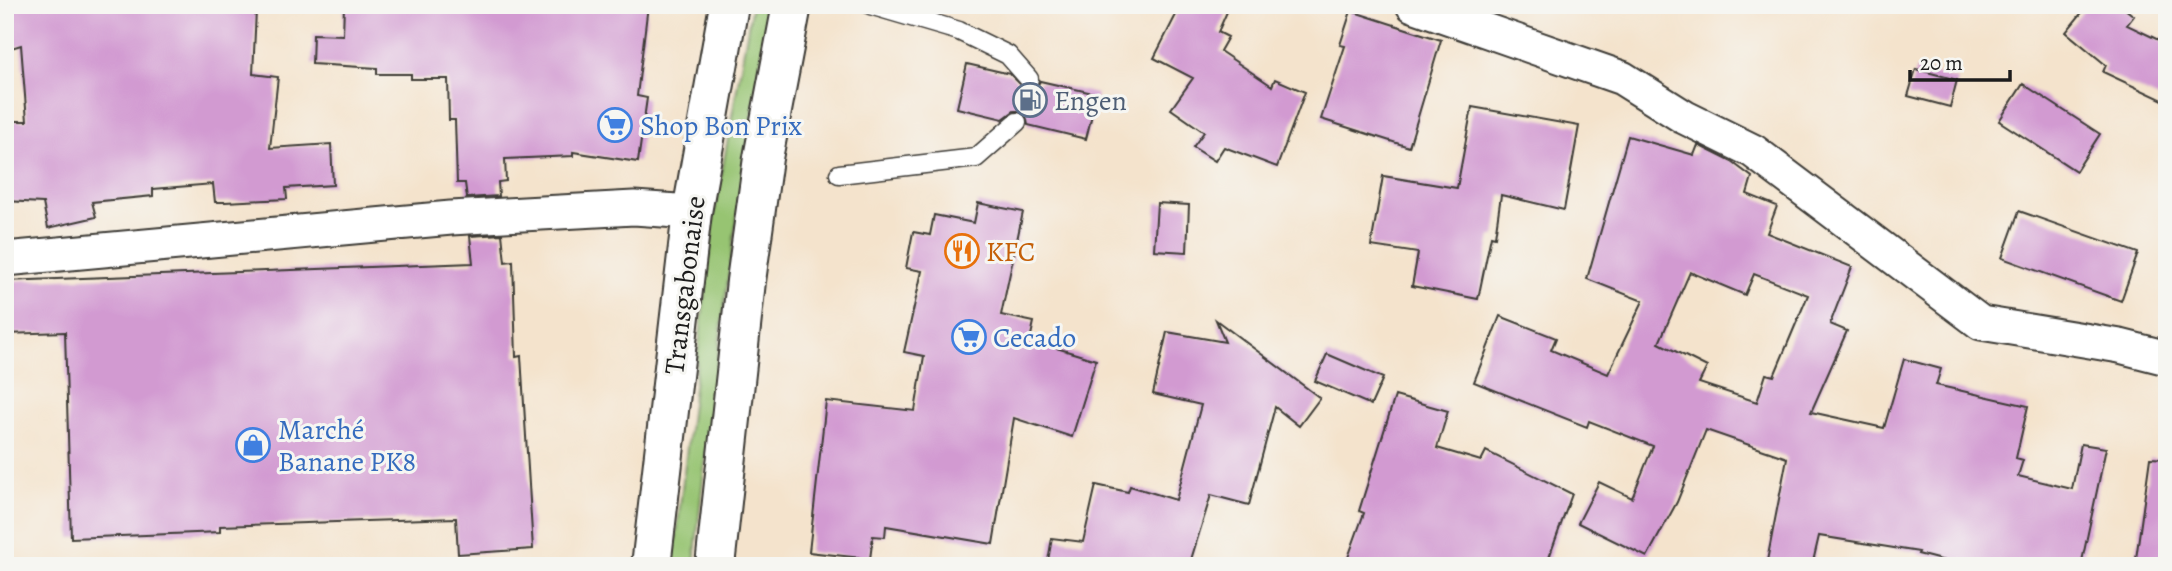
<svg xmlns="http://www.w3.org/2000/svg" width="2172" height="571" viewBox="0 0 2172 571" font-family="Alegreya,serif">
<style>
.green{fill:#97c472;stroke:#5a7047;stroke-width:2}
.building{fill:#d29ad1;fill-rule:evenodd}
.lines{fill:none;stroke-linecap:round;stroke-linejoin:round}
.service-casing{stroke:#3c3a36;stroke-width:21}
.minor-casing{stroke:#3c3a36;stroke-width:37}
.trunk-casing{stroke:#3c3a36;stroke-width:42}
.service{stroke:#fff;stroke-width:18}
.minor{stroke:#fff;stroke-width:33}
.trunk{stroke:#fff;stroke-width:38}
.labels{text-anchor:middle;stroke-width:6;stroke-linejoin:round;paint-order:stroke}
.service-label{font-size:28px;fill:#4e5e75;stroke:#f6f6f2;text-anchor:start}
.shop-label{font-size:28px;fill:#366cbe;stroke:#f6f6f2;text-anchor:start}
.food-label{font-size:28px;fill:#c56008;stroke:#f6f6f2;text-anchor:start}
.street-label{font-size:28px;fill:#1c1c1c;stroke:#f6f6f2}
</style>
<rect width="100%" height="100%" fill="#f6f6f2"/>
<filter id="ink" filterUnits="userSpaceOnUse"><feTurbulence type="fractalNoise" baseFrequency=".0143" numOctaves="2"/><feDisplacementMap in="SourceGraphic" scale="14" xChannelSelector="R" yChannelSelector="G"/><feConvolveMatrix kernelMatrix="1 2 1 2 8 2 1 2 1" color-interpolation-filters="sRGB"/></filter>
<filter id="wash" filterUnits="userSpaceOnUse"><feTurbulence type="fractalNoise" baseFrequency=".00686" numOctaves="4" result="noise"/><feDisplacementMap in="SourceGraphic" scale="28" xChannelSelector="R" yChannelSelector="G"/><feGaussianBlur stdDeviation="1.57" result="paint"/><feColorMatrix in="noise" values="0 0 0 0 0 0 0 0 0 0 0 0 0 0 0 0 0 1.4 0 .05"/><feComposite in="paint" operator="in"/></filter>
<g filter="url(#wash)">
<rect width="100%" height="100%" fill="#f4e3cc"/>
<path class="green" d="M752 5H770C739 192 712 377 694 566H673L714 216Z"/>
<g id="blocks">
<path class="building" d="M5 5H234L235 9 256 10 253 74 278 77 270 148 331 144 333 185 286 188 287 199 225 202H215L213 184 153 189V196L92 202 96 217 48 228 43 203 5 201V121H27L21 45 5 50Z
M344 5H648L637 96 647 98 638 162 573 152V156L505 159 506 181 498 182 499 196 467 198 465 183H457L455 120H449L448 79H411V74H377V68L312 64 313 34 343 35Z
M1181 5H1230L1218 32 1228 37 1220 51 1272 86 1275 79 1305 92 1277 167 1224 147 1215 161 1193 147 1204 132 1171 109 1193 78 1154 58Z
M2088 5H2120L2134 16 2127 25 2167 44V102L2103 72 2106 65 2066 32Z
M1351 11 1441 40 1409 147 1321 119 1345 46 1340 45Z
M967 64 1010 74 1026 90 1036 88 1040 81 1097 94 1086 139 1028 125 1026 115 1020 111H1014L1003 119 957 108Z
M1916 69 1957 80 1950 107 1908 96Z
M2023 84 2100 134 2076 171 1999 121Z
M1472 107 1579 126 1564 210 1501 195 1495 237 1491 236 1478 299 1412 286 1418 253 1371 246 1383 176 1457 188Z
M1628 136 1694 155 1698 145 1732 162 1752 177 1747 194 1777 206 1767 233 1852 267 1830 324 1847 331 1811 412 1884 428 1904 359 1941 369 1936 385 2028 406 2016 458 2023 460 2018 476 2072 489 2081 444 2106 448 2081 566H1964L1918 554 1919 552 1819 536 1812 566H1766L1787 458 1706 430 1677 502 1647 557 1578 523 1599 482 1632 498 1653 446 1589 421 1587 427 1474 382 1500 316 1556 338 1551 350 1608 374 1643 301 1587 279ZM1690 272 1745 295 1754 274 1808 295 1774 376 1766 374 1757 402 1699 383 1707 367 1659 343Z
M978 203 1023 212 1001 315 1034 322 1030 340 1096 360 1072 437 1014 418 993 544 886 526 885 537 873 536 870 559 809 552 826 401 915 411 924 356 904 352 922 271 906 268 913 232 930 235 934 215 974 223Z
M1157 203 1189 205 1187 252 1154 250Z
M2019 211 2138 253 2121 301 2002 258Z
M502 234 505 262 513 261 516 357 521 356 533 549 458 554 456 518 220 526V532L71 538 65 332 5 334V281L473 263 470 236Z
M1216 320 1320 398 1299 426 1275 407 1249 505 1211 495 1189 566H1047L1052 538 1083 542 1096 485 1128 492 1130 486 1176 500 1201 405 1153 394 1167 332 1225 342Z
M1327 354 1383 378 1371 405 1315 381Z
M1395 396 1448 411 1437 448 1481 461 1486 451 1572 494 1546 566H1345L1364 513 1359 511Z
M2150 458 2167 459V566H2135Z"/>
</g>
</g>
<g filter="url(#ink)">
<use href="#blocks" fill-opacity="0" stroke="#3c3a36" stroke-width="2"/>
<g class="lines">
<g class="service-casing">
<path id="service" d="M870 5 959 31 1008 55 1029 79
M839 174 976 158 1017 122"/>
</g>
<g class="minor-casing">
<path id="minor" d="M1413 5 1622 78 1684 117 1753 151 1981 323 2120 346 2167 358
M5 259 451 218 634 208 692 212"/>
</g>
<g class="trunk-casing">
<path id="trunk" d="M651 566 692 212 729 5
M715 566 746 281 763 158 792 5"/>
</g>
<use href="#service" class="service"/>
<use href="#minor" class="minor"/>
<use href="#trunk" class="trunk"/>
</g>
</g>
<defs>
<g id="fuel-ring" transform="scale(1.75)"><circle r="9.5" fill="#f6f6f2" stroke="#5c6f8a" stroke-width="1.5"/><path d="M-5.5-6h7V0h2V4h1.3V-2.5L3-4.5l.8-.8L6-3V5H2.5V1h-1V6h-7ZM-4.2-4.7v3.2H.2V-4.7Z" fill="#5c6f8a"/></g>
<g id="supermarket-ring" transform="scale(1.75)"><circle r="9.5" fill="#f6f6f2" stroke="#3f7fe0" stroke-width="1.5"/><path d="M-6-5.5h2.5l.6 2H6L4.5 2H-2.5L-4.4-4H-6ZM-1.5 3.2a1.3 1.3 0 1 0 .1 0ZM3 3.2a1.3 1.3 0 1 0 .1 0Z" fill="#3f7fe0"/></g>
<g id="restaurant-ring" transform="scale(1.75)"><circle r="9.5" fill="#f6f6f2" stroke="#e8710a" stroke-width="1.5"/><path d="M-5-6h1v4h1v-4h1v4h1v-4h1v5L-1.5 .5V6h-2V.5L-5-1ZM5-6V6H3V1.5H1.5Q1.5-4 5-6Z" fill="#e8710a"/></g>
<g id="shop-ring" transform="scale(1.75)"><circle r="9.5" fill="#f6f6f2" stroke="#3f7fe0" stroke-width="1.5"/><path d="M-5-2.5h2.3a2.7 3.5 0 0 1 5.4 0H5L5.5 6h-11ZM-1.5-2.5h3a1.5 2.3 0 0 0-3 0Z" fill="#3f7fe0"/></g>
</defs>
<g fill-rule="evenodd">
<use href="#fuel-ring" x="1030" y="100"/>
<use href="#supermarket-ring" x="615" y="125"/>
<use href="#restaurant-ring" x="962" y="251"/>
<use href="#supermarket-ring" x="969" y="337"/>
<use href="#shop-ring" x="253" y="445"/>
</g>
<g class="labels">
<g class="service-label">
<text x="1054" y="110">Engen</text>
</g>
<g class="shop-label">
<text x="640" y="135">Shop Bon Prix</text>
<text x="993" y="347">Cecado</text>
<text x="278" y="439">Marché<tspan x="278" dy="32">Banane PK8</tspan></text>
</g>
<g class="food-label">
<text x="986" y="261">KFC</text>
</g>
<g class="street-label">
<text transform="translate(684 285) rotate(-83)" y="10">Transgabonaise</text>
</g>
</g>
<rect width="2172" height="571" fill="none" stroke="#f6f6f2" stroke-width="28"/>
<path d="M1910 70v10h100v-10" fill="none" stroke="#1c1c1c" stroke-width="3.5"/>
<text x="1920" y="70" font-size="21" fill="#1c1c1c" stroke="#f6f6f2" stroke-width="5" paint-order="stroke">20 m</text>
</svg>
